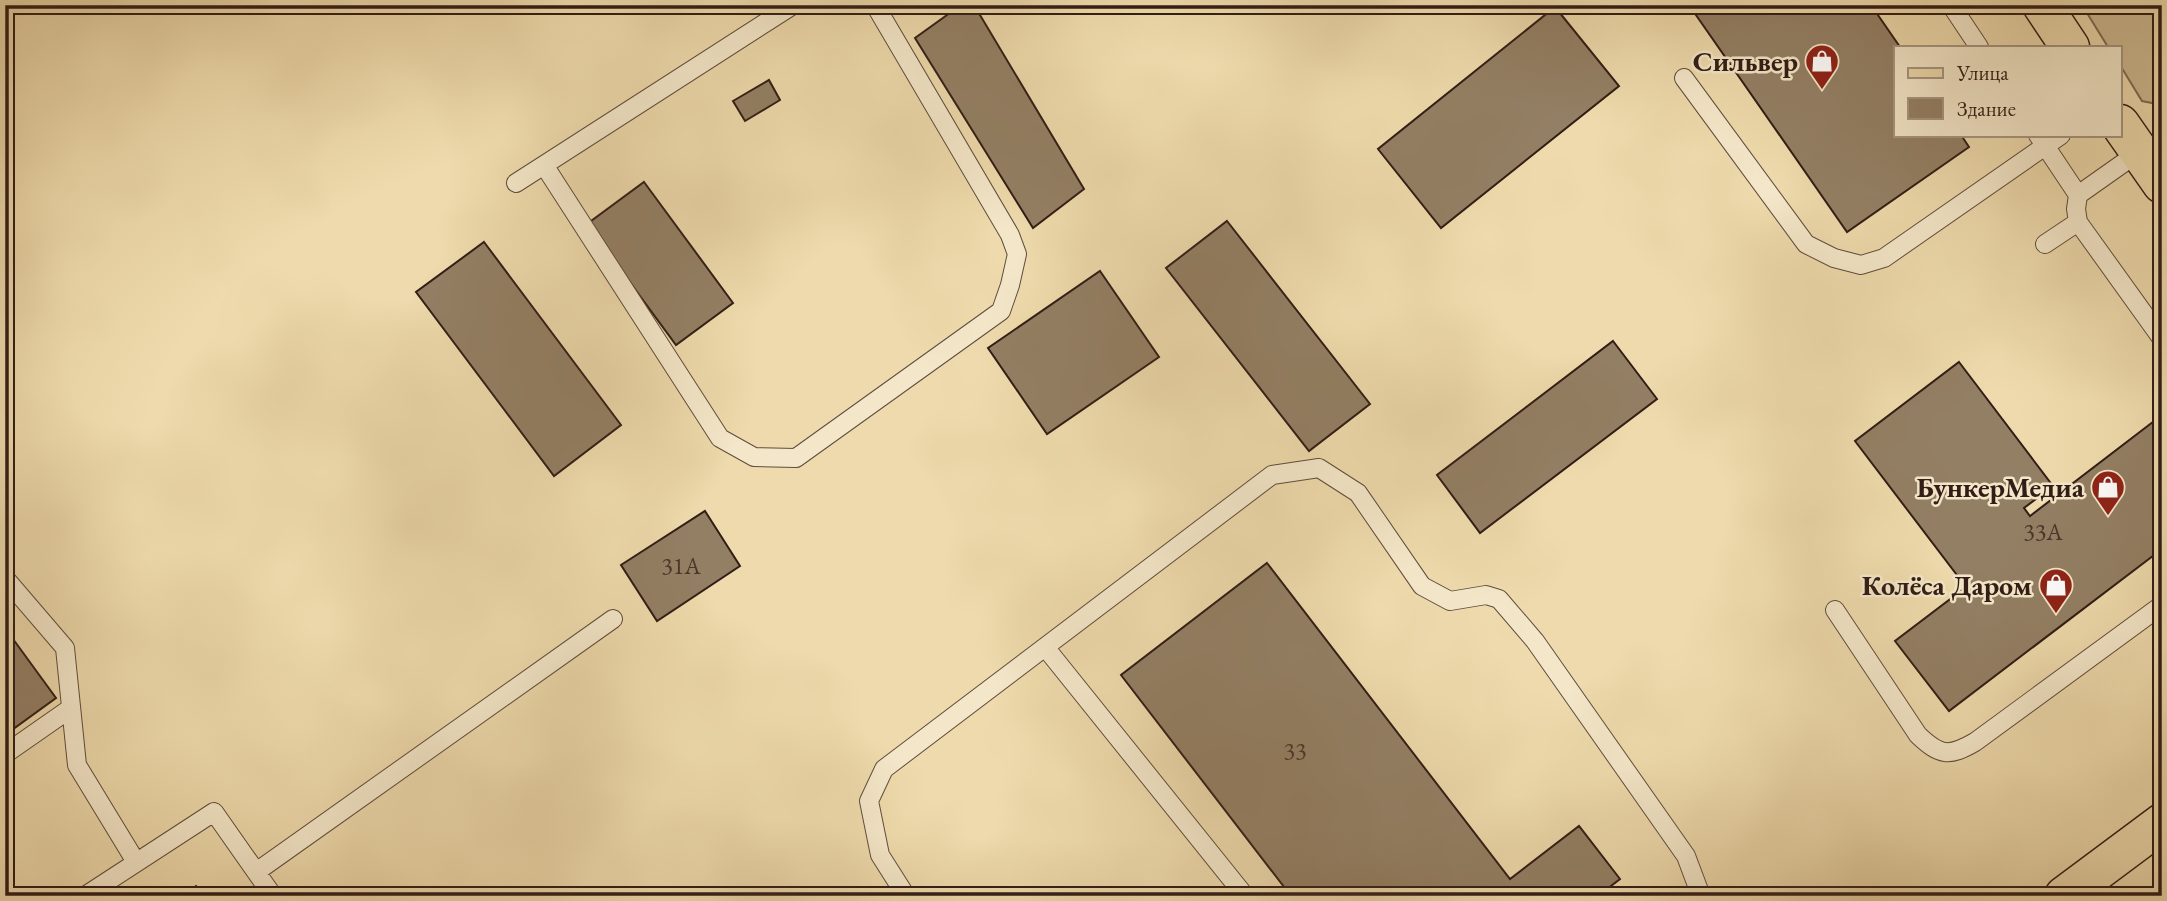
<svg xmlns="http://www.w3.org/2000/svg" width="2167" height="901" viewBox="0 0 2167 901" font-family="'EB Garamond',serif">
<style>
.grass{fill:#ceba92;stroke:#806c54;stroke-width:2}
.building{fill:#937f64;stroke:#311d16;stroke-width:2}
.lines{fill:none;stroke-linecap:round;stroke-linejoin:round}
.service-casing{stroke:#604c3c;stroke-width:20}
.primary-casing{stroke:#311d16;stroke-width:41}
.service{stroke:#f4e7c9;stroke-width:18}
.primary{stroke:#eedaac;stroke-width:38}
.labels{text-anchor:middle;stroke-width:5;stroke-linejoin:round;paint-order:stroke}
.number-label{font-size:24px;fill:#4a362a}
.poi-label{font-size:28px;font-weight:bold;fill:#311d16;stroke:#f4e7c9;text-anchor:end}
</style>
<rect width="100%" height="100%" fill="#eedaac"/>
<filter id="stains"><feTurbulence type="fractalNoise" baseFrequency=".00286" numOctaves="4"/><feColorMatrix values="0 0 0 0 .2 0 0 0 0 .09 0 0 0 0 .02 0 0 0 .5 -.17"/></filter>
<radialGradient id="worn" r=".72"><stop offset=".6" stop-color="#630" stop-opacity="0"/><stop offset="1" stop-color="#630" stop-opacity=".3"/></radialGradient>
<path class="grass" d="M2082 5H2162V105L2142 101 2120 65V47H2108Z"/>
<path class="building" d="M961 5H974L1084 189 1033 228 915 38Z
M1689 5H1871L1900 47H1896V135H1961L1969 147 1847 232Z
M1555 7 1619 86 1441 228 1378 149Z
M769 80 780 100 745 121 733 101Z
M644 182 733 303 676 345 587 224Z
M1227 221 1370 404 1309 451 1166 268Z
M484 242 621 425 554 476 416 292Z
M1100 271 1159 357 1047 434 988 348Z
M1613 341 1657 399 1480 533 1437 475Z
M1959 362 2053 486 2024 508 2030 516 2162 415V549L1949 711 1895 641 1966 587 1855 441Z
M705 511 740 566 657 621 621 565Z
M1267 563 1510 879 1579 826 1620 879 1598 896H1291L1121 675Z
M5 628 56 698 5 735Z
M196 886 203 896H181Z"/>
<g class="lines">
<g class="service-casing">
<path id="service" d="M1951 5 1979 47
M1684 78 1806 244 1834 258 1861 265 1884 258 2061 135
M2038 135 2078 195
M2139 152 2078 195 2076 209 2078 222 2162 339
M544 165 720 438 754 457 796 458 1001 311 1010 285 1017 254 1010 235 875 5
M516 183 793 5
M2045 244 2078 222
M5 578 65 648 77 765 136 862
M1835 610 1918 735C1940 756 1949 757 1975 742L2162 605
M1045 647 1245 896
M5 754 71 708
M256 872 613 619
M85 896 214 812 273 896
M906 896 880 855 869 801 884 769 1272 475 1319 468 1358 493 1422 586 1450 601 1486 595 1499 599 1535 641 1686 856 1701 896"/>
</g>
<g class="primary-casing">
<path id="primary" d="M2042 5 2070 47
M2120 124 2162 184
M2064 896 2162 823"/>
</g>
<use href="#service" class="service"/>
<use href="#primary" class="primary"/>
</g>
<defs>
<g id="shop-pin" transform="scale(1.75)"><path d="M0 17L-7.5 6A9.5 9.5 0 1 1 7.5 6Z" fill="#8f2418" stroke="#f4e7c9"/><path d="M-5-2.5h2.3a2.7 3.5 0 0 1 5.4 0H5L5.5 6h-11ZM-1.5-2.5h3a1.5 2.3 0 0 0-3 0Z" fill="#fff"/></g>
</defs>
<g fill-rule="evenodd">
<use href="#shop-pin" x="1822" y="61"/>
<use href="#shop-pin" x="2108" y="487"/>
<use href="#shop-pin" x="2056" y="585"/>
</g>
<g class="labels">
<g class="number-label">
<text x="2043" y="540">33А</text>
<text x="681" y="574">31А</text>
<text x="1295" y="759">33</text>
</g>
<g class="poi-label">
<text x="1798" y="71">Сильвер</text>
<text x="2084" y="497">БункерМедиа</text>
<text x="2032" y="595">Колёса Даром</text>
</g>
</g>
<rect width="2167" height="901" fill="none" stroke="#eedaac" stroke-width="28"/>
<rect x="7" y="7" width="2153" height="887" fill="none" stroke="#311d16" stroke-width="3.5"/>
<rect x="14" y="14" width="2139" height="873" fill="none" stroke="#311d16" stroke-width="2"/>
<rect x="1894" y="46" width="228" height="91" fill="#f4e7c9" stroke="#a69681" stroke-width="2"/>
<rect x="1908" y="68" width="35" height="10" fill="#eedaac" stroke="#a69681" stroke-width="2"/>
<text x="1957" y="80" font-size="21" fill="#311d16">Улица</text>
<rect x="1908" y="98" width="35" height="21" fill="#937f64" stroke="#a69681" stroke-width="2"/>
<text x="1957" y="116" font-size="21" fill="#311d16">Здание</text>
<rect width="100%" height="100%" filter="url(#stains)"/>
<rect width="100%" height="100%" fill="url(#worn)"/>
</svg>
